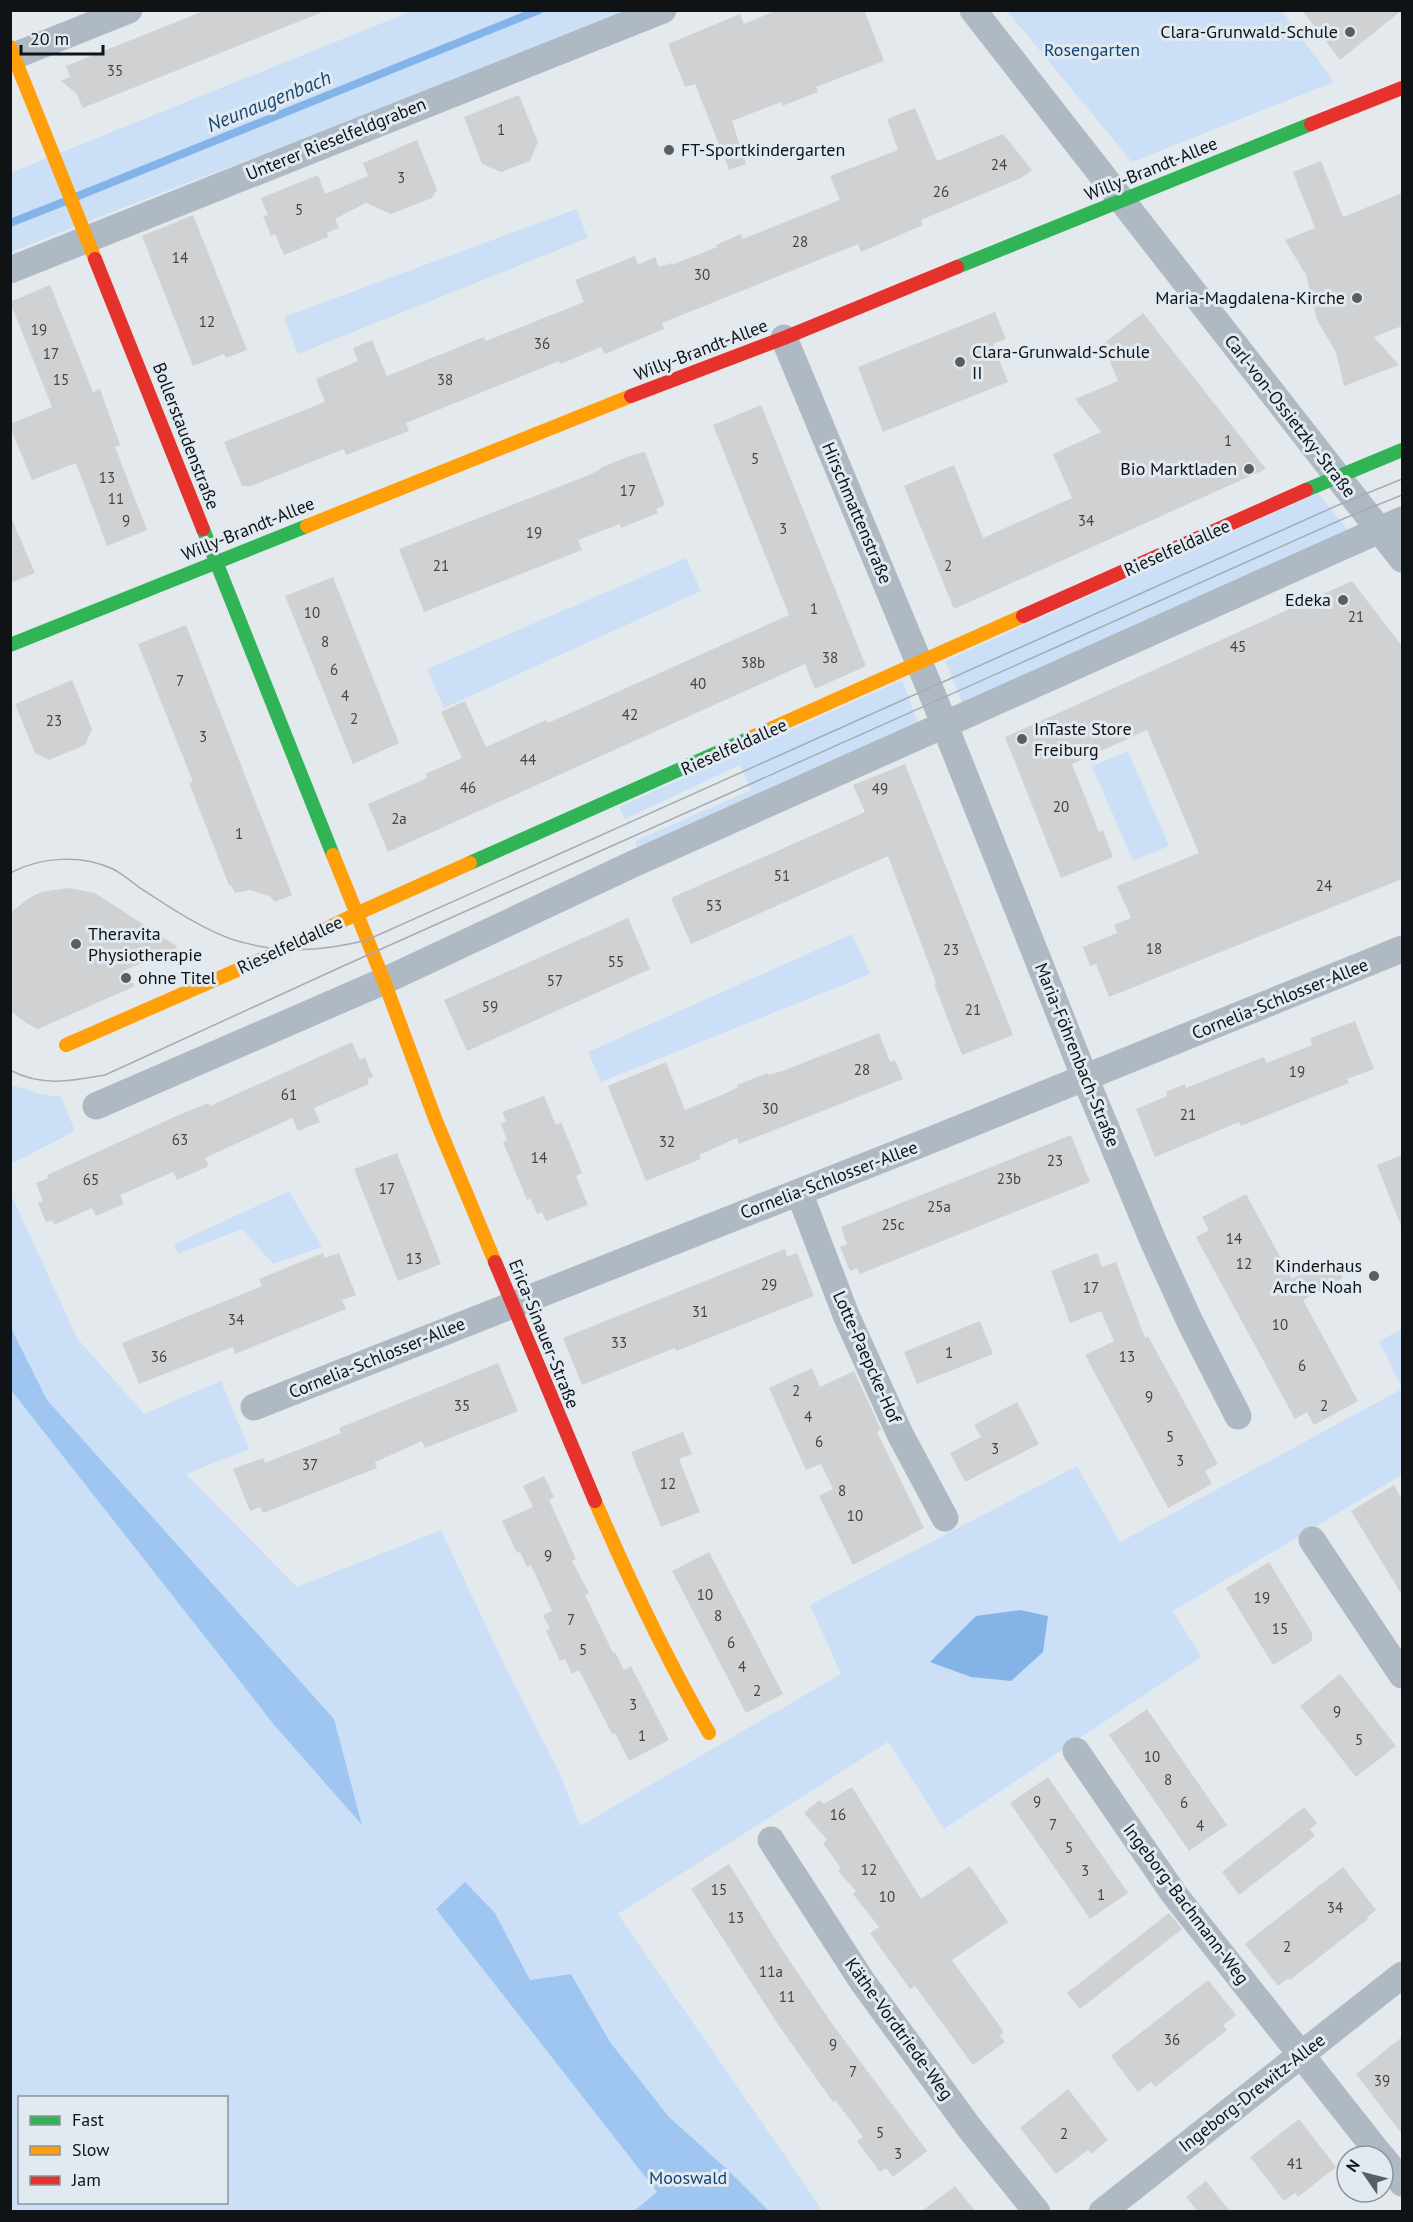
<svg xmlns="http://www.w3.org/2000/svg" width="1413" height="2222" viewBox="0 0 1413 2222" font-family="'PT Sans',sans-serif">
<style>
.green{fill:#cbe0f7;fill-rule:evenodd}
.forest{fill:#9fc6f0}
.water{fill:#84b4e7}
.lines{fill:none;stroke-linecap:round;stroke-linejoin:round}
.stream{stroke:#84b4e7;stroke-width:8}
.building{fill:#d0d1d2}
.street{stroke:#afb9c3;stroke-width:27}
.fast{stroke:#30b455;stroke-width:14}
.slow{stroke:#ff9f0a;stroke-width:14}
.jam{stroke:#e5322d;stroke-width:14}
.tram{stroke:#a5acb2;stroke-width:1.5}
.poi-dot{fill:#5a5e61;stroke:#e1e9f1;stroke-width:2}
.labels{text-anchor:middle;stroke-width:6;stroke-linejoin:round;paint-order:stroke}
.number-label{font-size:15px;fill:#424446}
.poi-label{font-size:18px;fill:#101315;stroke:#e1e9f1;text-anchor:end}
.park-label{font-size:18px;fill:#154472;stroke:#e1e9f1}
.street-label{font-size:18px;fill:#101315;stroke:#e1e9f1}
.water-label{font-size:20px;font-style:italic;fill:#174673;stroke:#e1e9f1}
</style>
<rect width="100%" height="100%" fill="#e4e9ee"/>
<path class="green" d="M412 11H629C425 96 216 169 11 252L10 173Z
M1007 11H1282L1334 82 1132 162Z
M576 209 588 238 298 354 284 317Z
M1318 493 1351 534 964 708 945 661Z
M686 558 701 591 444 708 427 669Z
M902 680 920 728 639 853 635 841 751 790 740 765 625 819 619 807Z
M1128 751 1169 846 1133 861 1092 766Z
M852 934 870 974 601 1082 588 1052Z
M11 1085 40 1094 61 1097 75 1131 11 1164Z
M289 1191 322 1247 273 1264 242 1229 178 1254 174 1244Z
M10 1192 77 1338 144 1414 221 1381 249 1449 186 1474 297 1587 441 1530 502 1660 561 1776 580 1826 841 1674 810 1605 1077 1466 1120 1542 1402 1389V1475L1173 1611 1201 1657 944 1829 888 1742 618 1914 823 2211H769L728 2170 669 2117 610 2042 571 1974 530 1980 495 1913 437 1909 657 2192 634 2211H11ZM20 2098H226V2202H20Z
M1402 1329V1388L1379 1341Z"/>
<path class="forest" d="M11 1328 47 1400 334 1719 362 1825 275 1726 11 1390Z
M465 1882 495 1913 530 1980 571 1974 610 2042 669 2117 728 2170 769 2211H634L657 2192 436 1909Z"/>
<path class="water" d="M1020 1610 1048 1616 1043 1652 1011 1681 971 1677 930 1662 976 1616Z"/>
<g class="lines">
<path class="stream" d="M78 196 539 10
M10 223 66 201"/>
</g>
<path class="building" d="M206 10 325 11 83 108 76 93 61 81 70 77 66 66Z
M777 10H864L884 61 816 87 818 92 782 106 781 102 732 121 746 164 729 170 695 84 685 87 668 44 740 14 744 24Z
M1302 10H1402L1340 60Z
M519 95 538 142 530 161 501 172 482 164 464 117Z
M915 108 937 161 1003 134 1032 170 1021 178 921 220 923 225 861 252 858 244 662 323 664 329 605 354 601 347 560 364 559 361 406 423 409 431 346 455 344 449 251 486H242L224 442 325 402 316 379 358 361 353 348 372 340 387 376 484 337 486 341 584 302 575 280 635 256 638 265 655 257 659 267 671 263 672 265 717 247 716 245 741 234 743 239 840 200 830 176 898 150 887 119Z
M417 140 437 190 432 198 391 214 366 203 335 219 339 228 327 233 328 237 284 255 275 234 271 236 263 216 268 215 261 198 318 175 325 194 368 176 363 163Z
M1321 161 1343 217 1402 193V326L1374 337 1399 365 1344 386 1336 352 1317 320 1306 275 1285 240 1315 228 1293 172Z
M193 215 247 350 226 358 224 354 193 366 142 236Z
M50 285 93 392 100 389 120 445 115 447 147 530 107 546 76 463 32 480 10 427V424L52 407 10 302Z
M995 312 1006 339 993 344 1008 382 883 432 858 367Z
M1143 313 1266 469 954 609 904 486 954 465 983 538 1072 498 1053 454 1101 432 1075 399 1118 381 1103 344Z
M761 405 866 666 815 689 805 664 388 852 368 804 427 778 425 774 462 758 441 712 465 701 486 747 546 720 548 723 789 615 713 425Z
M645 452 665 505 656 509 658 513 621 528 620 524 578 540 582 550 424 612 399 549 589 475 601 469 600 468 632 455Z
M10 515 35 573 10 583Z
M333 577 399 743 353 764 285 596Z
M1352 581 1402 646V879L1109 997 1096 964 1090 966 1083 947 1117 933 1114 925 1131 918 1117 886 1199 853 1147 730 1072 764 1099 832 1103 830 1113 857 1061 878 1005 737Z
M186 625 292 895 275 902 271 897 250 890 235 893 231 885H229L189 783 193 782 138 644Z
M72 680 92 729 85 745 49 760 35 753 15 704Z
M905 764 1013 1035 962 1055 934 984 936 983 888 856 691 944 671 898 865 812 853 785Z
M68 888 95 893 178 947 123 971 135 986 38 1029 26 1023 10 1010V913L29 898 41 892Z
M628 918 650 969 467 1051 444 1000Z
M1355 1021 1374 1069 1347 1079 1349 1083 1313 1097 1241 1126 1239 1122 1155 1157 1136 1109 1167 1096 1166 1092 1185 1084 1186 1088 1264 1057 1267 1063 1312 1045 1310 1038Z
M879 1033 890 1062 895 1060 903 1079 739 1144 737 1138 699 1155 701 1159 646 1181 608 1086 666 1062 685 1110 726 1093 738 1087 737 1085 768 1073 769 1075 785 1070Z
M352 1042 360 1060 365 1057 373 1077 367 1079 369 1084 314 1108 320 1122 298 1131 292 1118 205 1158 209 1166 177 1180 173 1172 120 1195 124 1204 96 1216 92 1208 54 1225 52 1220 46 1222 38 1203 43 1201 36 1183 48 1178 47 1175 181 1114 209 1103 210 1106Z
M544 1096 556 1125 561 1122 582 1173 576 1176 588 1205 546 1221 542 1212 537 1214 530 1198 527 1200 503 1142 507 1140 501 1124 506 1121 502 1112Z
M1071 1135 1090 1182 860 1274 857 1268 850 1271 840 1247 847 1244 841 1227Z
M397 1153 441 1264 398 1281 354 1169Z
M1402 1155V1226H1401L1377 1165Z
M1246 1194 1292 1279 1332 1258 1343 1278 1303 1300 1358 1401 1314 1425 1307 1412 1295 1419 1196 1237 1209 1230 1202 1217Z
M785 1249 787 1257 797 1253 814 1296 676 1351 675 1348 582 1385 563 1338Z
M323 1253 325 1258 339 1253 356 1295 342 1300 346 1309 235 1354 233 1347 139 1384 122 1343 262 1286 259 1279Z
M1097 1253 1102 1267 1116 1262 1145 1338 1148 1336 1218 1464 1205 1471 1212 1484 1168 1508 1085 1355 1114 1341 1101 1311 1070 1323 1051 1271Z
M980 1321 993 1354 917 1384 904 1352Z
M498 1363 518 1411 425 1448 422 1441 375 1462 377 1468 263 1513 260 1507 250 1511 233 1469 263 1458 265 1463 341 1433 339 1428Z
M812 1368 820 1387 854 1371 881 1430 877 1432 924 1528 853 1565 819 1496 833 1489 821 1464 806 1470 769 1388Z
M1017 1402 1039 1444 965 1482 950 1453 981 1437 974 1425Z
M683 1432 692 1454 679 1459 700 1512 661 1527 631 1452Z
M544 1476 554 1497 549 1500 576 1559 572 1561 589 1593 585 1595 613 1653 615 1652 624 1670 631 1666 669 1740 629 1761 615 1733 612 1734 579 1670 572 1674 565 1659 560 1661 546 1631 550 1629 543 1615 552 1611 531 1565 527 1567 520 1552 517 1553 502 1521 533 1507 523 1486Z
M1394 1485 1402 1500V1595L1351 1511Z
M709 1552 783 1694 746 1713 672 1571Z
M1269 1562 1312 1633V1641L1273 1665 1226 1588Z
M1340 1674 1396 1746 1356 1777 1300 1706Z
M1147 1709 1227 1825 1189 1851 1109 1735Z
M1048 1777 1128 1893 1090 1919 1010 1803Z
M852 1787 921 1899 970 1866 1008 1922 952 1960 1004 2032 1000 2035 1005 2042 973 2065 915 1986 910 1989 882 1950 870 1933 879 1927 853 1894 856 1891 838 1871 841 1868 823 1843 827 1840 804 1813 819 1800 824 1804Z
M1304 1807 1317 1823 1310 1829 1315 1836 1239 1895 1222 1872Z
M729 1864 781 1948 833 2025 927 2151 893 2177 886 2168 880 2172 857 2141 863 2137 835 2100 833 2102 777 2023 691 1889Z
M1343 1867 1376 1910 1367 1917 1368 1919 1317 1959 1290 1980 1288 1978 1278 1986 1245 1944Z
M1169 1913 1182 1929 1080 2009 1067 1993Z
M1208 1980 1236 2015 1223 2025 1227 2030 1155 2087 1151 2082 1138 2092 1111 2056Z
M1402 2037V2134L1356 2074Z
M1068 2089 1108 2140 1091 2154 1088 2150 1056 2174 1020 2128Z
M1299 2119 1336 2167 1298 2197 1295 2193 1284 2201 1250 2157Z
M1206 2181 1217 2195 1230 2211H1197L1186 2197Z
M955 2186 975 2211H922Z"/>
<g class="lines">
<path class="street" d="M973 10 1402 559
M14 56 129 10
M10 270 663 10
M784 338 935 701 1085 1078 1154 1243 1191 1324 1238 1416
M96 1106 384 981 633 864 1402 520
M799 1192 846 1315 900 1434 945 1518
M254 1407 931 1140 1402 949
M1312 1540 1402 1675
M1076 1751 1174 1894 1381 2156
M771 1840 862 1981 971 2130 1037 2212
M1383 2158 1402 2183
M1102 2212 1402 1975"/>
<path class="fast" d="M957 267 1311 124
M1306 490 1402 450
M203 529 333 855
M10 645 307 526
M470 863 750 738"/>
<path class="slow" d="M10 47 95 259
M307 526 631 396
M750 738 1023 616
M333 855 384 981 436 1121 495 1262
M66 1045 283 950 356 914 470 863
M595 1501C629 1580 666 1658 709 1733"/>
<path class="jam" d="M1311 124 1402 88
M95 259 203 529
M631 396 784 338 957 267
M1023 616 1306 490
M495 1262 595 1501"/>
<path class="tram" d="M10 873C41 857 81 854 113 869 123 874 133 883 143 890 170 907 200 928 231 939 277 954 320 952 367 940L1336 506 1402 479
M10 1070C41 1087 72 1081 105 1075L341 967 1345 518 1402 495"/>
</g>
<g class="poi-dot">
<circle cx="1350" cy="32" r="6"/>
<circle cx="669" cy="150" r="6"/>
<circle cx="1357" cy="298" r="6"/>
<circle cx="960" cy="362" r="6"/>
<circle cx="1249" cy="469" r="6"/>
<circle cx="1343" cy="600" r="6"/>
<circle cx="1022" cy="739" r="6"/>
<circle cx="76" cy="944" r="6"/>
<circle cx="126" cy="978" r="6"/>
<circle cx="1374" cy="1276" r="6"/>
</g>
<g class="labels">
<g class="number-label">
<text x="115" y="76">35</text>
<text x="501" y="135">1</text>
<text x="999" y="170">24</text>
<text x="401" y="183">3</text>
<text x="941" y="197">26</text>
<text x="299" y="215">5</text>
<text x="800" y="247">28</text>
<text x="180" y="263">14</text>
<text x="702" y="280">30</text>
<text x="207" y="327">12</text>
<text x="39" y="335">19</text>
<text x="542" y="349">36</text>
<text x="51" y="359">17</text>
<text x="61" y="385">15</text>
<text x="445" y="385">38</text>
<text x="1228" y="446">1</text>
<text x="755" y="464">5</text>
<text x="107" y="483">13</text>
<text x="628" y="496">17</text>
<text x="116" y="504">11</text>
<text x="126" y="526">9</text>
<text x="1086" y="526">34</text>
<text x="783" y="534">3</text>
<text x="534" y="538">19</text>
<text x="441" y="571">21</text>
<text x="948" y="571">2</text>
<text x="814" y="614">1</text>
<text x="312" y="618">10</text>
<text x="1356" y="622">21</text>
<text x="325" y="647">8</text>
<text x="1238" y="652">45</text>
<text x="830" y="663">38</text>
<text x="753" y="668">38b</text>
<text x="334" y="675">6</text>
<text x="180" y="686">7</text>
<text x="698" y="689">40</text>
<text x="345" y="701">4</text>
<text x="630" y="720">42</text>
<text x="354" y="724">2</text>
<text x="54" y="726">23</text>
<text x="203" y="742">3</text>
<text x="528" y="765">44</text>
<text x="468" y="793">46</text>
<text x="880" y="794">49</text>
<text x="1061" y="812">20</text>
<text x="399" y="824">2a</text>
<text x="239" y="839">1</text>
<text x="782" y="881">51</text>
<text x="1324" y="891">24</text>
<text x="714" y="911">53</text>
<text x="1154" y="954">18</text>
<text x="951" y="955">23</text>
<text x="616" y="967">55</text>
<text x="555" y="986">57</text>
<text x="490" y="1012">59</text>
<text x="973" y="1015">21</text>
<text x="862" y="1075">28</text>
<text x="1297" y="1077">19</text>
<text x="289" y="1100">61</text>
<text x="770" y="1114">30</text>
<text x="1188" y="1120">21</text>
<text x="180" y="1145">63</text>
<text x="667" y="1147">32</text>
<text x="539" y="1163">14</text>
<text x="1055" y="1166">23</text>
<text x="1009" y="1184">23b</text>
<text x="91" y="1185">65</text>
<text x="387" y="1194">17</text>
<text x="939" y="1212">25a</text>
<text x="893" y="1230">25c</text>
<text x="1234" y="1244">14</text>
<text x="414" y="1264">13</text>
<text x="1244" y="1269">12</text>
<text x="769" y="1290">29</text>
<text x="1091" y="1293">17</text>
<text x="700" y="1317">31</text>
<text x="236" y="1325">34</text>
<text x="1280" y="1330">10</text>
<text x="619" y="1348">33</text>
<text x="949" y="1358">1</text>
<text x="159" y="1362">36</text>
<text x="1127" y="1362">13</text>
<text x="1302" y="1371">6</text>
<text x="796" y="1396">2</text>
<text x="1149" y="1402">9</text>
<text x="462" y="1411">35</text>
<text x="1324" y="1411">2</text>
<text x="808" y="1422">4</text>
<text x="1170" y="1442">5</text>
<text x="819" y="1447">6</text>
<text x="995" y="1454">3</text>
<text x="1180" y="1466">3</text>
<text x="310" y="1470">37</text>
<text x="668" y="1489">12</text>
<text x="842" y="1496">8</text>
<text x="855" y="1521">10</text>
<text x="548" y="1561">9</text>
<text x="705" y="1600">10</text>
<text x="1262" y="1603">19</text>
<text x="718" y="1621">8</text>
<text x="571" y="1625">7</text>
<text x="1280" y="1634">15</text>
<text x="731" y="1648">6</text>
<text x="583" y="1655">5</text>
<text x="742" y="1672">4</text>
<text x="757" y="1696">2</text>
<text x="633" y="1710">3</text>
<text x="1337" y="1717">9</text>
<text x="642" y="1741">1</text>
<text x="1359" y="1745">5</text>
<text x="1152" y="1762">10</text>
<text x="1168" y="1785">8</text>
<text x="1037" y="1807">9</text>
<text x="1184" y="1808">6</text>
<text x="838" y="1820">16</text>
<text x="1053" y="1830">7</text>
<text x="1200" y="1831">4</text>
<text x="1069" y="1853">5</text>
<text x="869" y="1875">12</text>
<text x="1085" y="1876">3</text>
<text x="719" y="1895">15</text>
<text x="1101" y="1900">1</text>
<text x="887" y="1902">10</text>
<text x="1335" y="1913">34</text>
<text x="736" y="1923">13</text>
<text x="1287" y="1952">2</text>
<text x="771" y="1977">11a</text>
<text x="787" y="2002">11</text>
<text x="1172" y="2045">36</text>
<text x="833" y="2050">9</text>
<text x="853" y="2077">7</text>
<text x="1382" y="2086">39</text>
<text x="880" y="2138">5</text>
<text x="1064" y="2139">2</text>
<text x="898" y="2159">3</text>
<text x="1295" y="2169">41</text>
</g>
<g class="poi-label">
<text x="1338" y="38">Clara-Grunwald-Schule</text>
<text x="681" y="156" text-anchor="start">FT-Sportkindergarten</text>
<text x="1345" y="304">Maria-Magdalena-Kirche</text>
<text x="972" y="358" text-anchor="start">Clara-Grunwald-Schule<tspan x="972" dy="21">II</tspan></text>
<text x="1237" y="475">Bio Marktladen</text>
<text x="1331" y="606">Edeka</text>
<text x="1034" y="735" text-anchor="start">InTaste Store<tspan x="1034" dy="21">Freiburg</tspan></text>
<text x="88" y="940" text-anchor="start">Theravita<tspan x="88" dy="21">Physiotherapie</tspan></text>
<text x="138" y="984" text-anchor="start">ohne Titel</text>
<text x="1362" y="1272">Kinderhaus<tspan x="1362" dy="21">Arche Noah</tspan></text>
</g>
<g class="park-label">
<text x="1092" y="56">Rosengarten</text>
<text x="688" y="2184">Mooswald</text>
</g>
<g class="street-label">
<text transform="translate(336 139) rotate(-22)" y="6">Unterer Rieselfeldgraben</text>
<text transform="translate(1151 169) rotate(-22)" y="6">Willy-Brandt-Allee</text>
<text transform="translate(701 350) rotate(-21)" y="6">Willy-Brandt-Allee</text>
<text transform="translate(1290 416) rotate(52)" y="6">Carl-von-Ossietzky-Straße</text>
<text transform="translate(186 436) rotate(69)" y="6">Bollerstaudenstraße</text>
<text transform="translate(857 513) rotate(67)" y="6">Hirschmattenstraße</text>
<text transform="translate(248 529) rotate(-22)" y="6">Willy-Brandt-Allee</text>
<text transform="translate(1177 548) rotate(-24)" y="6">Rieselfeldallee</text>
<text transform="translate(734 747) rotate(-24)" y="6">Rieselfeldallee</text>
<text transform="translate(290 945) rotate(-25)" y="6">Rieselfeldallee</text>
<text transform="translate(1280 999) rotate(-22)" y="6">Cornelia-Schlosser-Allee</text>
<text transform="translate(1077 1055) rotate(68)" y="6">Maria-Föhrenbach-Straße</text>
<text transform="translate(829 1180) rotate(-21)" y="6">Cornelia-Schlosser-Allee</text>
<text transform="translate(544 1334) rotate(68)" y="6">Erica-Sinauer-Straße</text>
<text transform="translate(867 1357) rotate(66)" y="6">Lotte-Paepcke-Hof</text>
<text transform="translate(377 1358) rotate(-22)" y="6">Cornelia-Schlosser-Allee</text>
<text transform="translate(1186 1904) rotate(53)" y="6">Ingeborg-Bachmann-Weg</text>
<text transform="translate(899 2029) rotate(54)" y="6">Käthe-Vordtriede-Weg</text>
<text transform="translate(1252 2093) rotate(-38)" y="6">Ingeborg-Drewitz-Allee</text>
</g>
<g class="water-label">
<text transform="translate(269 101) rotate(-22)" y="7">Neunaugenbach</text>
</g>
</g>
<rect width="1413" height="2222" fill="none" stroke="#101315" stroke-width="24"/>
<rect x="18" y="2096" width="210" height="108" fill="#e1e9f1" stroke="#8d9399" stroke-width="1.5"/>
<rect x="30" y="2116" width="30" height="9" fill="#30b455" stroke="#8d9399" stroke-width="1.5"/>
<text x="72" y="2126" font-size="18" fill="#101315">Fast</text>
<rect x="30" y="2146" width="30" height="9" fill="#ff9f0a" stroke="#8d9399" stroke-width="1.5"/>
<text x="72" y="2156" font-size="18" fill="#101315">Slow</text>
<rect x="30" y="2176" width="30" height="9" fill="#e5322d" stroke="#8d9399" stroke-width="1.5"/>
<text x="72" y="2186" font-size="18" fill="#101315">Jam</text>
<g transform="translate(1365 2174) rotate(305)"><circle r="28" fill="#e1e9f1" stroke="#8d9399" stroke-width="1.5"/>
<path d="M0-4.5L10 22L0 15L-10 22Z" fill="#5a5e61"/>
<text y="-9" font-size="16" font-weight="bold" text-anchor="middle" fill="#101315">N</text>
</g>
<path d="M21 45v9h82v-9" fill="none" stroke="#101315" stroke-width="3"/>
<text x="30" y="45" font-size="18" fill="#101315" stroke="#e1e9f1" stroke-width="4.5" paint-order="stroke">20 m</text>
</svg>
